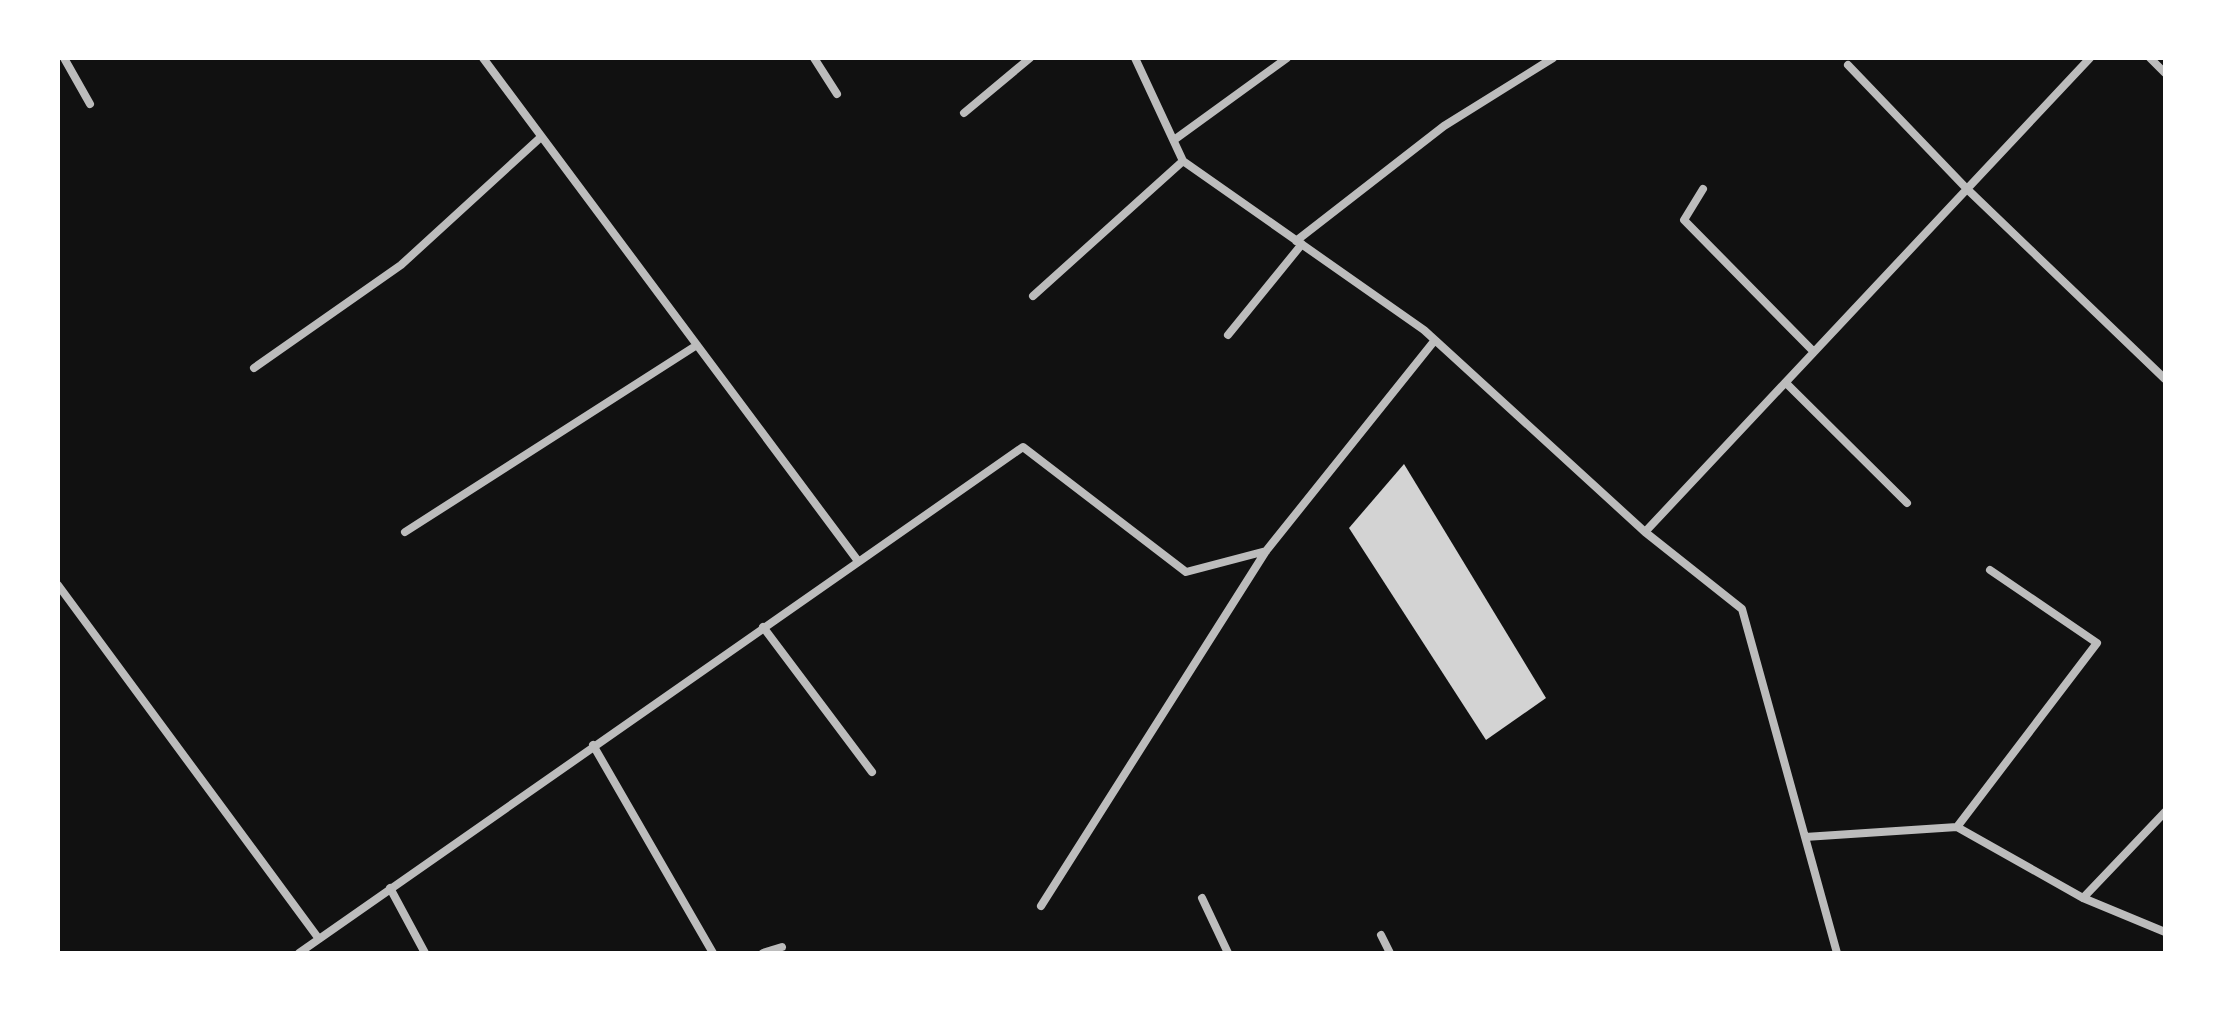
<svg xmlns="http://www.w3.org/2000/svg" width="2223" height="1011" viewBox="0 0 2223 1011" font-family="'Exo 2',sans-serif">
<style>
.building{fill:#d3d3d3}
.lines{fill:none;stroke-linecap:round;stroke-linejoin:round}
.minor{stroke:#bcbcbc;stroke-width:8}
</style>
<rect width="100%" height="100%" fill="#111"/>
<path class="building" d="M1404 464 1546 698 1486 740 1349 528Z"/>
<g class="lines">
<path class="minor" d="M64 58 90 104
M483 58 858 561
M814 58 837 94
M1135 58 1183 161 1424 330 1645 532 1742 609 1837 953
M2150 58 2165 73
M1848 65 1966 188 2165 379
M964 113 1030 58
M1174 140 1287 58
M1703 189 1684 220 1814 352
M1296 241 1444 126 1553 58
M1033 296 1183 161
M1228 335 1302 244
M254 368 401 265 541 137
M1786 383 1907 503
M405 532 697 345
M1645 532 2090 58
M58 585 319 939
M763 627 872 772
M593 745 713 953
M1957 827 2097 643 1990 570
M1805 837 1957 827 2083 898 2165 932
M390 888 425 953
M1202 898 1228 953
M2083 898 2165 812
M1041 906 1266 551 1435 340
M1381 935 1390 953
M299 953 1023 447 1186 572 1266 551
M763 953 782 947"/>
</g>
<rect width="2223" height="1011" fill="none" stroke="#ffffff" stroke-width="120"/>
</svg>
